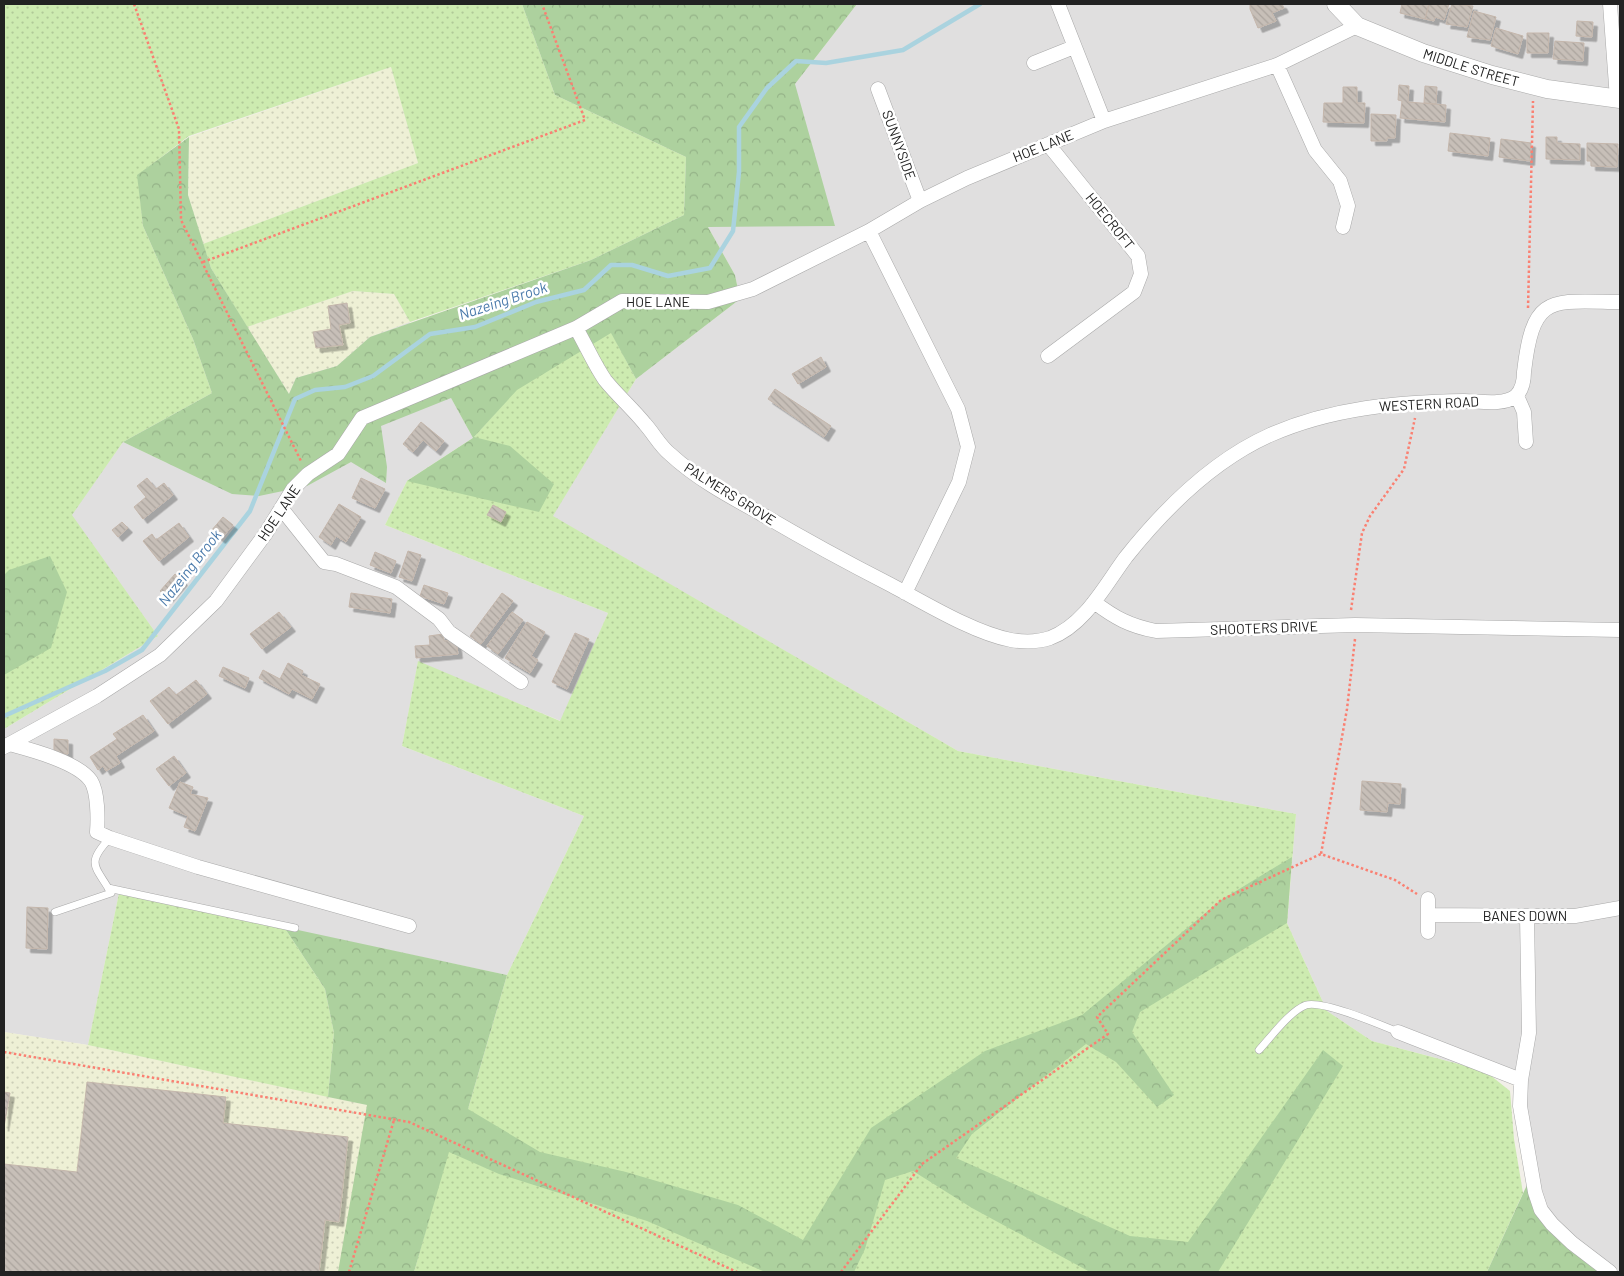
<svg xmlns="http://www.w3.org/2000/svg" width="1624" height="1276" viewBox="0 0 1624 1276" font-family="Barlow,sans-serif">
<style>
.residential{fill:#e0dfdf}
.farmland{fill:url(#farmland-dots)}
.grass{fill:url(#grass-dots)}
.forest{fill:url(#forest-crowns)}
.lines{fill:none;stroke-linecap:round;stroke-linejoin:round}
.stream{stroke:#aad3df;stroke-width:4.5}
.building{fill:url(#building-back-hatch);stroke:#c4b6ab;filter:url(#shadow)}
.service-casing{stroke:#a9a9a9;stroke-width:8}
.minor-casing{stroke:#a9a9a9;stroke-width:15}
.tertiary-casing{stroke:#a9a9a9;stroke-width:19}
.path{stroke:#fa8072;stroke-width:2.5;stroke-dasharray:2.5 2.5;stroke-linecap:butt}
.service{stroke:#fff;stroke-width:7}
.minor{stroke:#fff;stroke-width:14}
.tertiary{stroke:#fff;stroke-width:18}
.labels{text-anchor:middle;stroke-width:5;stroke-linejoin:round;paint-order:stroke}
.street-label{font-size:14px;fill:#222;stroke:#fff}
.water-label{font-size:15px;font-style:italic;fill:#4a7aab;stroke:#fff}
</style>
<defs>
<pattern id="farmland-dots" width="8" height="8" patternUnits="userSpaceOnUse" patternTransform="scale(1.25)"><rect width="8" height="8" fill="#eef0d5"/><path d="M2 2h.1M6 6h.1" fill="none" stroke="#ccceb7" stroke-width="1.8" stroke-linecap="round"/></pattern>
<pattern id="grass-dots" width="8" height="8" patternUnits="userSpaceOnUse" patternTransform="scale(1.25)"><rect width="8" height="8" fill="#cdebb0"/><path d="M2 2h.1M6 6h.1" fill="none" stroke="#b0c997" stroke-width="1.8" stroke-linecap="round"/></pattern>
<pattern id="forest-crowns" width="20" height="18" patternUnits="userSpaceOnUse" patternTransform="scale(1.25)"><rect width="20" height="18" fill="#add19e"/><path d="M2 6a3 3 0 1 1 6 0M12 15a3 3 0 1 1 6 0" fill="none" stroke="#95b388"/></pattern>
<pattern id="building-back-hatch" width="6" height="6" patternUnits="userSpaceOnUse" patternTransform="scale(1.25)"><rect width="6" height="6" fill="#c7bfb8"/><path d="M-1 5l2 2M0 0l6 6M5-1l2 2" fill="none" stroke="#aba49e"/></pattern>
<filter id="shadow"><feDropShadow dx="4.5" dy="4.5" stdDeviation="0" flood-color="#0004"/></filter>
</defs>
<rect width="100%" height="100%" fill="#f2efe9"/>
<path class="residential" d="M857 4H1620V1272H1610L1572 1243 1535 1192 1520 1080 1372 1041 1327 1011 1287 923 1296 814 958 751 552 516 636 379 740 299 735 275 708 227 795 84Z
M394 294 473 438 407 481 385 525 608 613 561 721 418 662 402 746 584 816 507 975 119 893 88 1045 4 1032V729L158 636 71 515 123 442 167 463 289 394 247 327Z"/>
<path class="farmland" d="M391 67 418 163 203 244 188 195 189 137Z
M353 291 394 294 410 322 370 337 337 366 296 378 289 394 247 327Z
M4 1032 88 1045 418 1116 360 1272H4Z"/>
<path class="grass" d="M4 4H522L555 95 686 157 684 215 591 260 410 322 394 294 353 291 247 327 211 268 203 244 418 163 391 67 189 136 138 175 143 226 193 339 212 393 123 442 72 515 158 636 4 729Z
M611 332 636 379 553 516 958 751 1296 814 1287 923 1327 1011 1372 1041 1485 1071 1510 1091 1514 1139 1523 1193 1487 1272H414L448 1151 468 1109 507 975 584 816 402 746 418 661 560 721 608 613 385 525 407 481 473 438 517 389Z
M119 893 284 927 325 989 334 1033 328 1097 88 1045Z"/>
<path class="forest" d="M522 4H857L795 84 835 226 708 227 735 275 740 299 636 379 611 333 517 390 474 437 510 446 554 484 539 512 407 481 473 438 451 398 381 426 387 467 386 483 351 462 307 486 259 496 232 494 123 442 212 393 193 339 143 226 137 175 189 137 188 195 211 268 289 394 296 378 337 366 370 337 591 260 684 215 686 157 555 95Z
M50 556 67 592 51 648 4 675V575L9 570Z
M1292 857 1287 923 1140 1012 1132 1032 1174 1095 1157 1107 1116 1062 1086 1044 972 1134 956 1158 1130 1236 1188 1242 1323 1050 1343 1066 1218 1272H1090L972 1208 913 1171 885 1180 865 1249 854 1272H765L647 1221 499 1174 449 1152 414 1272H338L367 1105 328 1097 334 1033 325 989 284 927 507 975 468 1109 540 1152 626 1172 738 1205 803 1240 871 1128 985 1051 1082 1015 1221 900Z
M1532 1174 1535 1192 1572 1243 1610 1272H1487Z"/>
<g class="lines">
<path class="stream" d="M4 716 105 671 142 650 250 511 295 399 315 390 345 387 373 376 430 334 475 327 536 302 584 290 611 265H632L668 276 710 268 733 231 739 172V127L767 88 796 61 826 63 903 50 980 4"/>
</g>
<path class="building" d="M1250 4H1282L1284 8 1272 13 1276 21 1258 28 1250 9Z
M1402 4H1429L1425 19 1400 13Z
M1429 4H1449L1444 20 1435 17 1434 21 1425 19Z
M1452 4 1473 6 1467 27 1446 24Z
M1474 11 1496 17 1490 40 1467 37Z
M1577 21 1593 22 1592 37 1576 36Z
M1496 28 1523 36 1518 54 1491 46Z
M1527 33H1549L1548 53H1527Z
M1555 41 1584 43 1583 61 1553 59Z
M1399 85 1409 86 1408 102 1446 105 1445 122 1400 118 1402 101 1398 100Z
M1425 86 1437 87 1436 104 1424 103Z
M1343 87H1357V103H1365L1364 123 1323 122 1324 103H1343Z
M1371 114 1396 115 1395 138H1387V141H1371Z
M1450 133 1490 138 1488 156 1448 151Z
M1546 137H1557V143L1580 144V160L1546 159Z
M1501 139 1531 143 1530 161 1499 157Z
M1587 143 1618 144 1617 167 1591 166V161H1587Z
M347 303 350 323 339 325 343 345 316 348 313 332 331 329 328 306Z
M821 357 826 367 798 384 792 374Z
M775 389 831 426 824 437 768 399Z
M421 422 444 441 436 451 423 440 413 452 403 444Z
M147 478 156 489 164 483 173 495 143 519 134 507 146 497 137 486Z
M361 478 385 489 375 508 352 498Z
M339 504 361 517 346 542 336 536 331 545 319 537Z
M493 505 506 512 501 522 487 515Z
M223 517 233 525 221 539 211 531Z
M122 522 128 528 118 537 112 530Z
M179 523 189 537 159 561 143 541 152 534 156 540Z
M408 551 421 555 412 581 399 577Z
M375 552 396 561 391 573 370 565Z
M175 574 183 581 168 598 160 591Z
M424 585 448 593 444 604 420 596Z
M351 593 392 599 390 613 349 607Z
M502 593 513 601 481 644 470 636Z
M279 612 291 627 262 649 250 634Z
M512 612 523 620 498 654 487 646Z
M527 622 545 632 531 656 538 660 530 673 505 658Z
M575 633 589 639 567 689 552 682Z
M443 634 444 641 456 640 458 654 416 658 415 646 430 645 429 636Z
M288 663 303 671 301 675 320 684 312 699 292 689 289 694 259 678 263 670 280 679Z
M223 667 249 678 245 688 219 676Z
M196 680 207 694 168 724 150 701 169 687 176 695Z
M143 715 154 731 116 756 120 763 106 771 103 766 98 770 90 757 117 739 113 734Z
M54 739 68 740V754H54Z
M174 756 186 773 169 786 156 769Z
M1362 781 1401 784 1400 804 1388 803 1387 812 1360 810Z
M180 782 193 787 190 794 208 798 195 831 184 827 188 816 169 808Z
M27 907 48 908 47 949 26 948Z
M87 1082 226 1097 223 1123 348 1137 339 1222 325 1220 319 1272H4V1164L77 1172Z
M4 1092 10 1093 4 1127Z"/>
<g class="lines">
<g class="service-casing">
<path id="service" d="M108 888 295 928
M55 912 111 893C97 867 84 865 110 838
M1259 1050C1271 1037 1290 1011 1306 1005 1323 1000 1381 1025 1398 1032"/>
</g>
<g class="minor-casing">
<path id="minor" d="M1058 4 1104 121
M1610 4 1617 99
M1034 63 1074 47
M1277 65 1315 150 1340 181 1348 206 1343 227
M878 89 920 201
M1048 144 1138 256 1141 274 1134 292 1048 356
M869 231 958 409 968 447 959 482 905 593
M576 328C586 345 594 364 605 380 617 395 633 409 645 424 654 434 660 446 670 454 696 478 727 495 758 512 802 538 846 562 891 585 925 603 974 633 1011 640 1023 642 1038 642 1050 638 1085 625 1105 585 1126 557 1165 508 1212 461 1270 435 1331 408 1398 402 1464 401 1479 401 1503 406 1516 396 1522 390 1524 380 1524 372 1533 293 1550 301 1620 302
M1517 396 1524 412 1526 442
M281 508 324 562 336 564 396 587 439 619 449 632 521 682
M1094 602C1115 618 1130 626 1156 631L1355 625 1620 630
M9 744C31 750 78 762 91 781 98 792 98 819 97 832L110 838 198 867 409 926
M4 747 97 696 160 655 216 601 266 533 293 489 308 474 338 454 362 418 576 328 622 301 708 302 753 289 869 231 920 201 967 178 1104 121 1277 65 1357 26
M1428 899V915L1575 916 1620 908
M1527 916 1529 1033 1521 1080 1520 1106 1535 1192 1541 1210 1552 1224 1572 1243 1610 1272
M1428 932V915
M1398 1032 1521 1080"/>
</g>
<g class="tertiary-casing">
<g id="tertiary">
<path id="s1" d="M1336 4 1357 26 1423 53 1492 75 1547 89 1620 99"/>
</g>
</g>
<path class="path" d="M134 4 179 129 181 220 301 461
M203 262 585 120 542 4
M1528 308 1533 101
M1351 610 1362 533 1370 516 1404 469 1415 418
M1355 639 1347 709 1321 854 1395 880 1417 894
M4 1052 409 1122 737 1272
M349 1272 394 1120
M841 1272 922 1164 1108 1034 1097 1017 1221 900 1321 854"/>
<use href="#service" class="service"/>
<use href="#minor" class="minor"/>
<use href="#tertiary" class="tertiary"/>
</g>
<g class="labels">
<g class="street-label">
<text dy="5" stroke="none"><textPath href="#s1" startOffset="152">MIDDLE STREET</textPath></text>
<text transform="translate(899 145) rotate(70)" y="5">SUNNYSIDE</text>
<text transform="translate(1043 146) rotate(-22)" y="5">HOE LANE</text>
<text transform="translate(1110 221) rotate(51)" y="5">HOECROFT</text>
<text x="658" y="307">HOE LANE</text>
<text transform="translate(1429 404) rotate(-3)" y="5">WESTERN ROAD</text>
<text transform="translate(730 494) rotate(32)" y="5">PALMERS GROVE</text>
<text transform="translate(279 513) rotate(-56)" y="5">HOE LANE</text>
<text transform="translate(1264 628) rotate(-2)" y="5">SHOOTERS DRIVE</text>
<text x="1525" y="921">BANES DOWN</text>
</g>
<g class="water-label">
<text transform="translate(503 301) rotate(-18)" y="5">Nazeing Brook</text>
<text transform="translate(190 568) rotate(-52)" y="5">Nazeing Brook</text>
</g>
</g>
<rect width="1624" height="1276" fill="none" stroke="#222222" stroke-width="10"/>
</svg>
